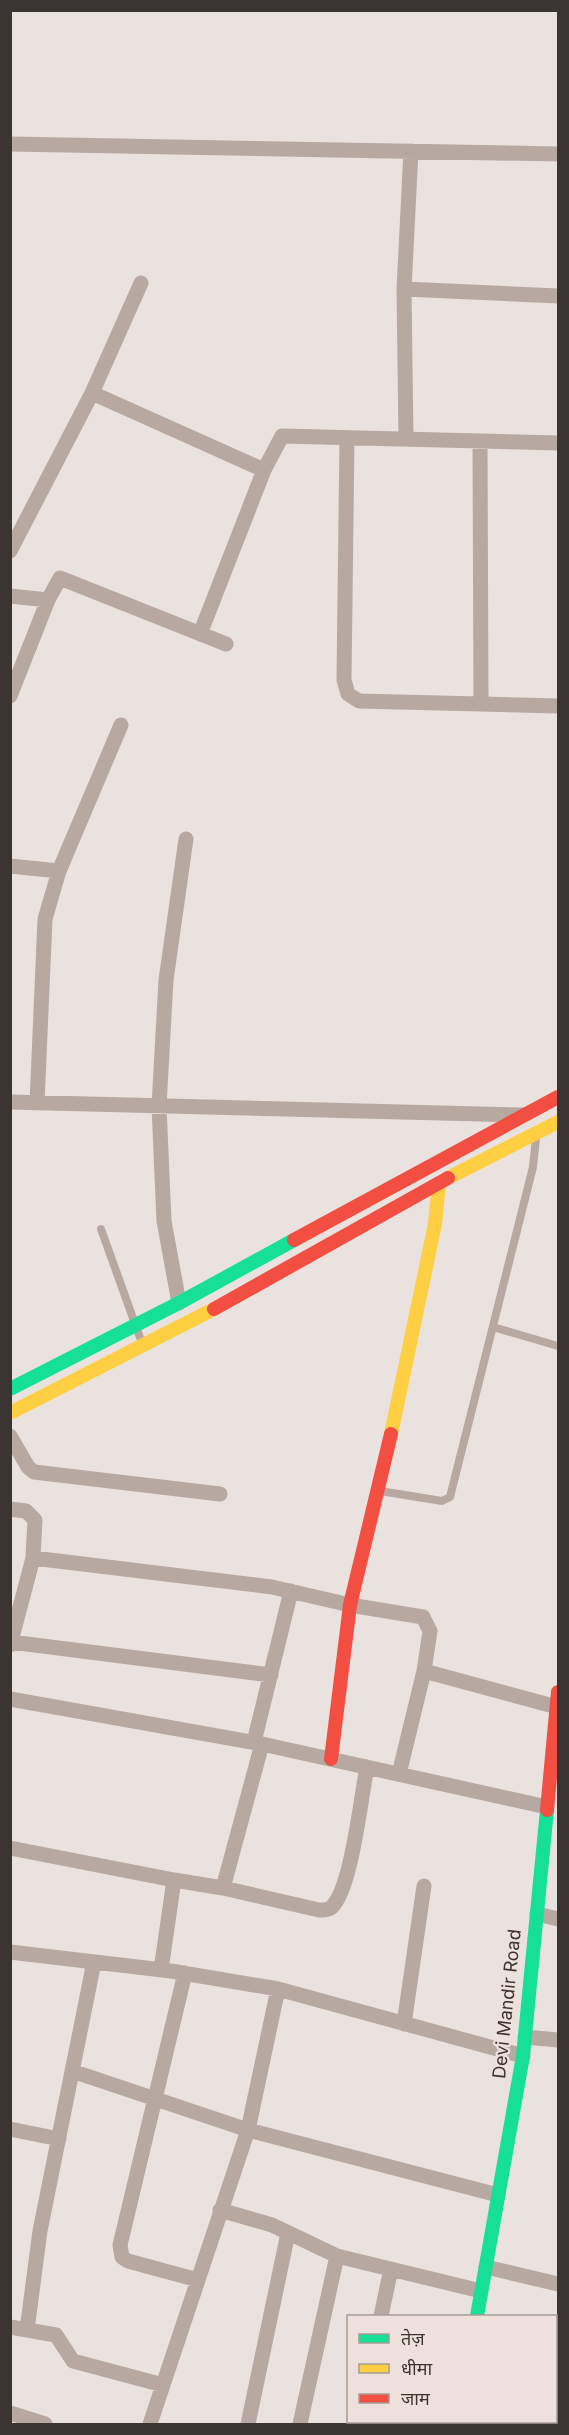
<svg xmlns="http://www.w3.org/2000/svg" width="569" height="2435" viewBox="0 0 569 2435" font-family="Inter,'Noto Sans Devanagari',sans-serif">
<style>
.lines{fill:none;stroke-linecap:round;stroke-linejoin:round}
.lane{stroke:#b7a9a1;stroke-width:8}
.street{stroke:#b7a9a1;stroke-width:15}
.fast{stroke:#16e098;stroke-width:14}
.slow{stroke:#ffcf43;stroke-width:14}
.jam{stroke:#f24e42;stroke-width:14}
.labels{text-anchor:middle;stroke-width:4.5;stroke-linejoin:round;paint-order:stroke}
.street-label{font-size:18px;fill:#3a3532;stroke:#eee0da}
</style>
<rect width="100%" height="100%" fill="#eae2de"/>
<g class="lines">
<path class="lane" d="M101 1229 143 1346
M493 1327 558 1346
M380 1491 442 1501 450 1497 533 1167 536 1138"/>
<path class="street" d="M10 144 558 154
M404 289 558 296
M92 393 264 470
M347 438 344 680 348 694 359 701 558 706
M406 439 404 289 411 151
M480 441 481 703
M10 551 92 393 141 283
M10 596 48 600
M200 634 264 470 282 436 558 443
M10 696 48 600 60 578 226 644
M10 866 59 871
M10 1102 522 1115
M37 1103 45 919 59 871 121 725
M179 1303 164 1221 159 1106 166 980 186 839
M10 1436 28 1467 34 1472 220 1494
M10 1509 26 1511 35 1520 33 1558 10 1645
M33 1558 272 1587 350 1605 423 1617 430 1631 424 1671 399 1774
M11 1642 271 1675
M424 1671 557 1707
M10 1699 262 1744 547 1807
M254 1742 291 1591
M10 1848 174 1880
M223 1888 319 1910C326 1910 331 1910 335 1903 352 1880 361 1798 367 1767
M537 1914 558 1919
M10 1952 171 1971 278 1989 523 2056
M161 1970 174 1880 223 1888 262 1744
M185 1973 120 2245 122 2257 128 2261 198 2280
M404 2024 424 1886
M525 2037 558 2040
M72 2071 248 2130 498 2195
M10 2129 59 2139
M220 2210 272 2225 337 2256 481 2291
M486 2267 558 2284
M381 2316 391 2269
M10 2327 56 2335 73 2361 163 2385
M27 2330 40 2231 94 1962
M556 2412 558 2413
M10 2413 45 2424
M150 2424 248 2130 278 1989
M248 2424 288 2233
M300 2424 337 2256
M360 2424V2422
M462 2424V2422"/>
<path class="fast" d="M10 1389 179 1303 294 1240
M477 2316 523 2056 547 1810"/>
<path class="slow" d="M448 1178 558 1122
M10 1413 214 1309
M391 1434 435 1224 439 1183"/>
<path class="jam" d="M294 1240 558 1097
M214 1309 448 1178
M331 1759 350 1605 391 1434
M547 1810 558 1692"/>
</g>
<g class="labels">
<g class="street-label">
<text transform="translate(507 2004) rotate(-84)" y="6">Devi Mandir Road</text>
</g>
</g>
<rect width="569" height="2435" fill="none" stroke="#3a3532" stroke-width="24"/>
<rect x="347" y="2315" width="210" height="108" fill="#eee0da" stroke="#a69c97" stroke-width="1.5"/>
<rect x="359" y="2334" width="30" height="9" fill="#16e098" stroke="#a69c97" stroke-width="1.5"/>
<text x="401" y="2345" font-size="18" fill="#3a3532">तेज़</text>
<rect x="359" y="2364" width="30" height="9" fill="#ffcf43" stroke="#a69c97" stroke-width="1.5"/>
<text x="401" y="2375" font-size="18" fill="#3a3532">धीमा</text>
<rect x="359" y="2394" width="30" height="9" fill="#f24e42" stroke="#a69c97" stroke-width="1.5"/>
<text x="401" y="2405" font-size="18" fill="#3a3532">जाम</text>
</svg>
